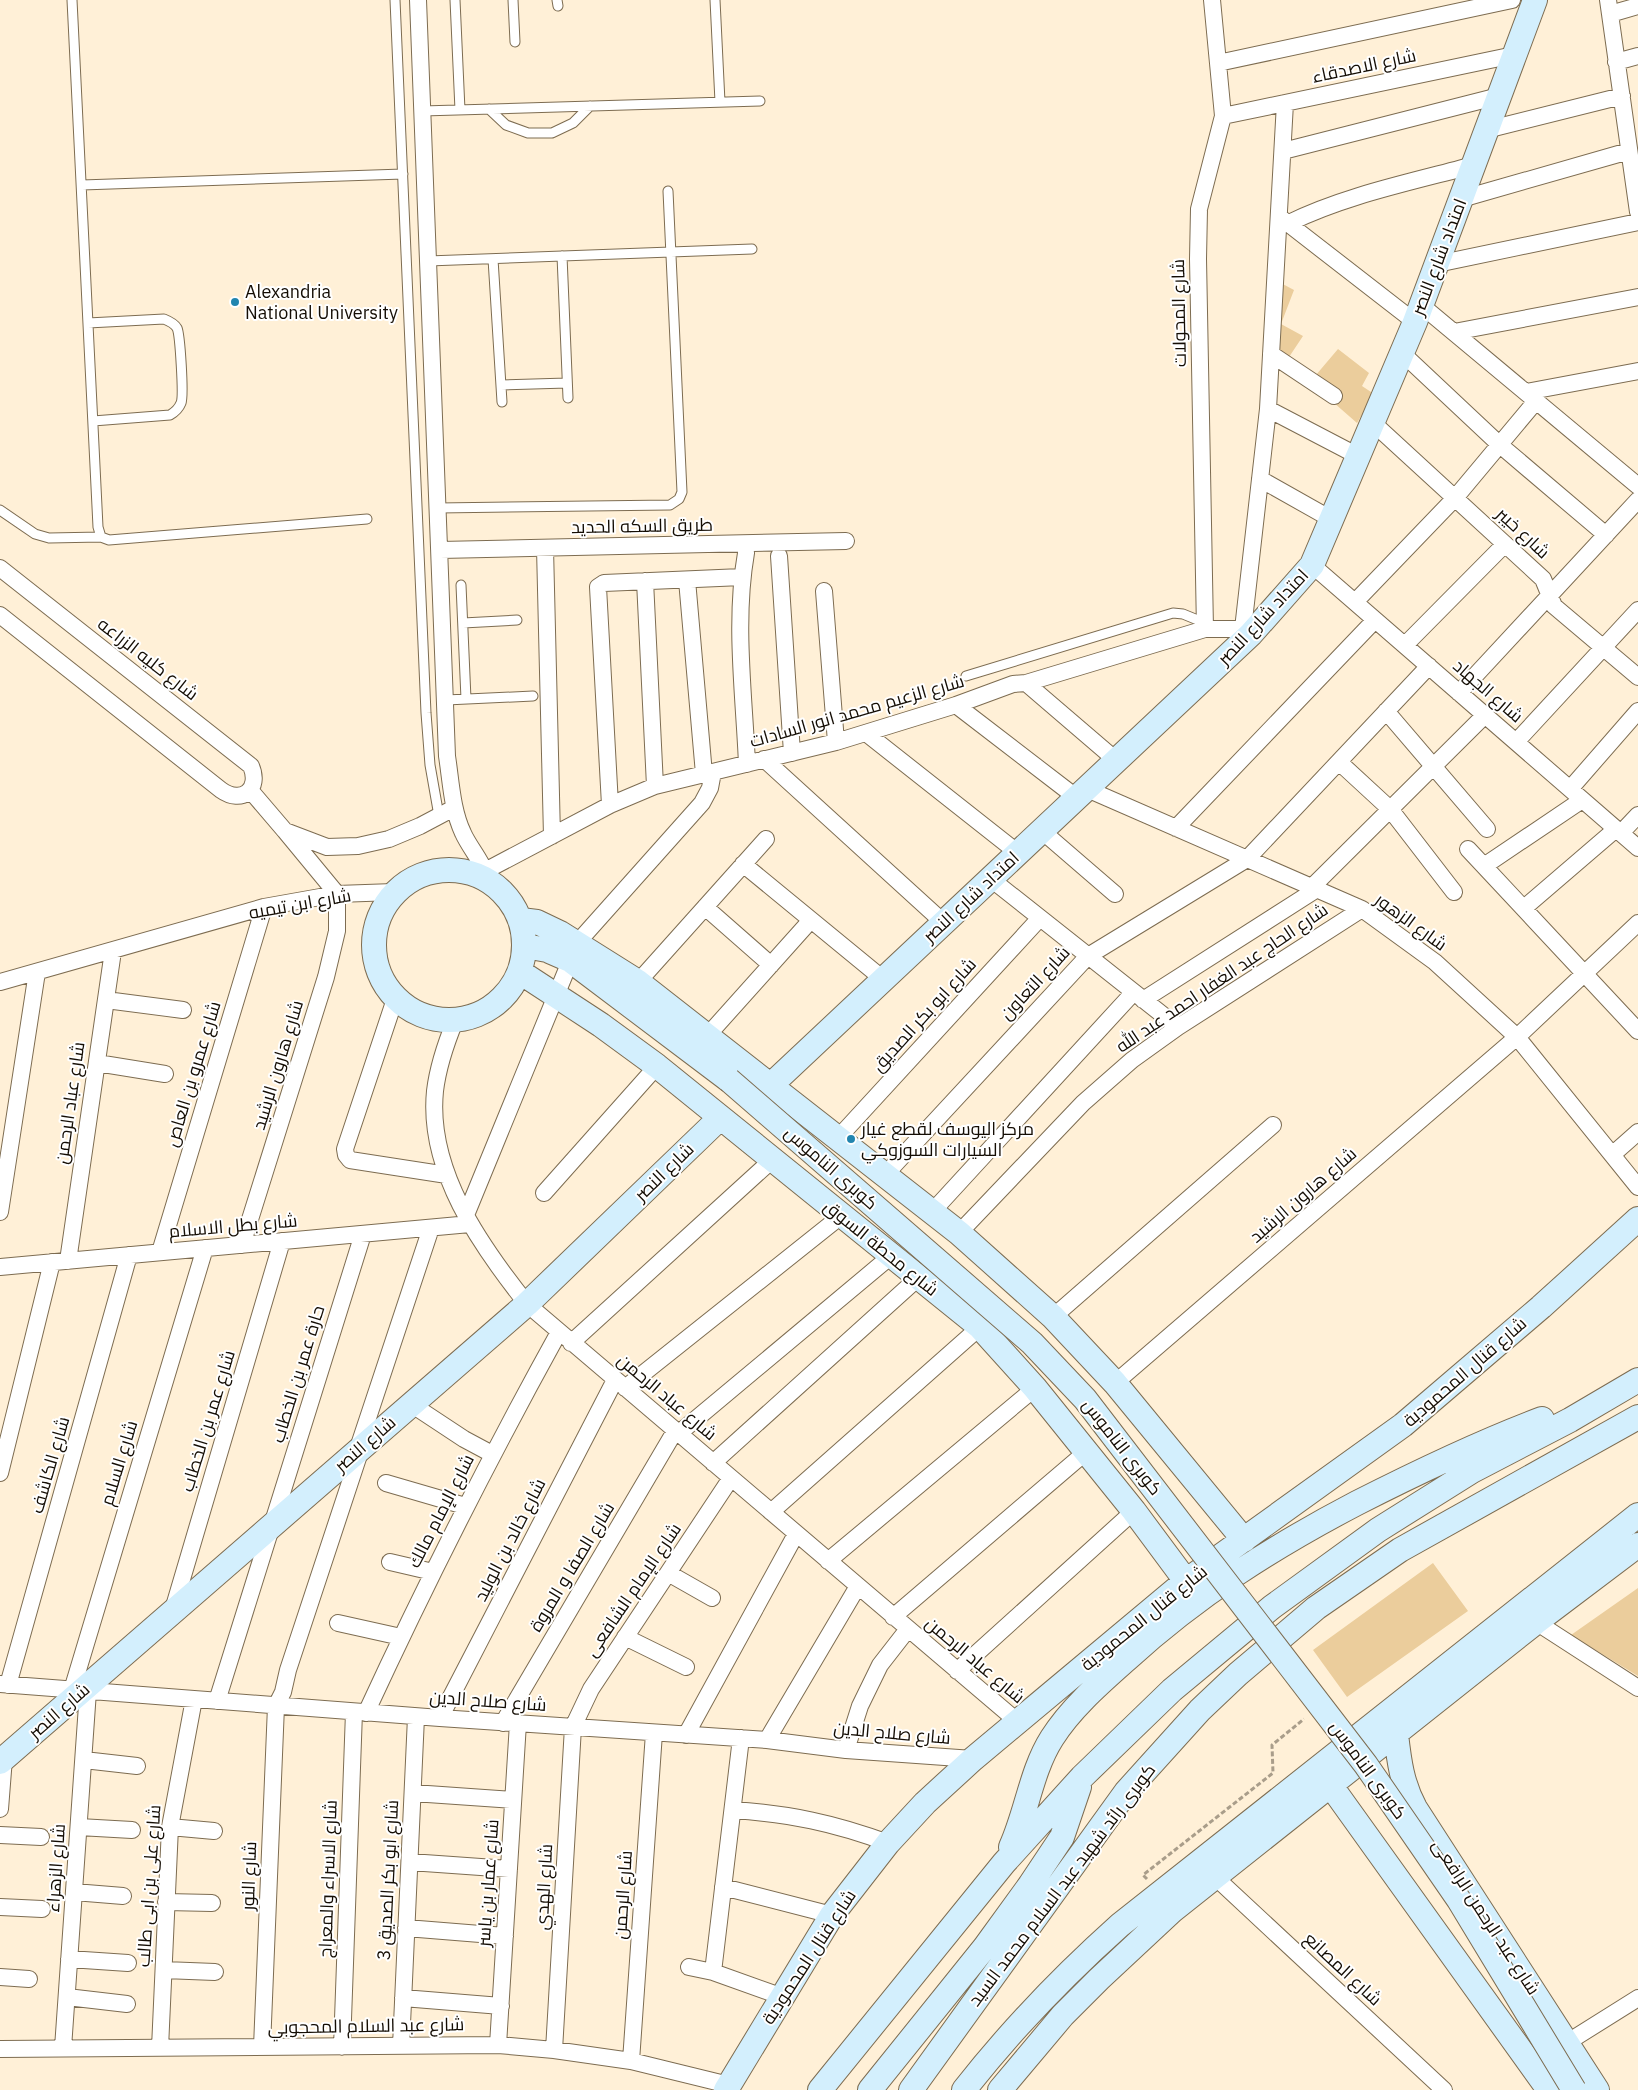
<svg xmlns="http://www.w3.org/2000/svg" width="1638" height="2090" viewBox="0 0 1638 2090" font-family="'IBM Plex Sans',Cairo,sans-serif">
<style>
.green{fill:#ebcd9c}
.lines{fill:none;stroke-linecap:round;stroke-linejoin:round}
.lane-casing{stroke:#7d6c51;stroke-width:11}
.street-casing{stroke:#7d6c51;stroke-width:18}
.secondary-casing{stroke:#7d6c51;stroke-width:26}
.path{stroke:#a99d8a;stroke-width:3;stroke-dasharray:5 2.5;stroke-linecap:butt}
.lane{stroke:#fff;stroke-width:9}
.street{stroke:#fff;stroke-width:16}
.secondary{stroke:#d3effd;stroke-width:24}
.secondary-bridge-casing{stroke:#7d6c51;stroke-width:26;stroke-linecap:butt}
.secondary-bridge{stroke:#d3effd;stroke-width:24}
.poi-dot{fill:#2185af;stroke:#fff;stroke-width:2}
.labels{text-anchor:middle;stroke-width:4;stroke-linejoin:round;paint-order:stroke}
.street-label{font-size:18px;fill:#140d04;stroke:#fff}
.poi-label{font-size:18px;fill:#140d04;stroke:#fff;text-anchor:start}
</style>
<rect width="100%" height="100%" fill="#fff0d7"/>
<path class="green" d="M1277 281 1294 290 1281 324 1303 336 1289 357 1269 349Z
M1338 349 1369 373 1362 386 1374 394 1357 423 1310 382Z
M1433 1563 1468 1611 1347 1697 1313 1650Z
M1638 1588V1676L1571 1635Z"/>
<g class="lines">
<g class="lane-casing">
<path id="lane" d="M72 0 98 527 101 537 109 540 367 519
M395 0 426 713 430 765 439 816
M455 0 460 110
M513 0 515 42
M557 0 558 6
M715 0 720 102
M489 109 506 125 528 133H552L573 123 590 106
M422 111 760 101
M82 185 403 174
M562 256 568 398
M493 259 502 402
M428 261 752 249
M88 323 164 319C169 321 174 323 177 328 180 334 184 396 181 403 179 408 175 412 170 415L93 421
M501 385 567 383
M438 508 670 505 679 499 682 492 668 191
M0 510 35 534 49 538 101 537
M461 585 466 699
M463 623 517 620
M966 676 1173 613 1183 614 1205 623
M446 700 533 696"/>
</g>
<g class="street-casing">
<path id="street" d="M418 0 447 756C451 782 452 810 463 833 470 849 484 862 486 879
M1608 0 1638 212
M1610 14 1638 6
M1616 62 1638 56
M1218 63 1512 0
M1223 116 1514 55
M1486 130 1622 96
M1283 151 1499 96
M1461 199 1629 151
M1281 218 1415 322
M1289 223C1346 195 1412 182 1474 165
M1437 264 1638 222
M1421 305 1638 486
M1454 332 1638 297
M1402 353 1500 445 1606 535
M1271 354 1334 396
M1526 392 1638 371
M1268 409 1358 456
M1372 422 1543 579 1554 606 1638 677
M1260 479 1331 519
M545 548 552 836
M440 550 846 541
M746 553C734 622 744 694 747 764
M779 556 792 753
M1312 565 1638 848
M0 568 251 766C261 789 242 805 221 790L0 615
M687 580 704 774
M645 581 655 786
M824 591 836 742
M1355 602 1455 498 1536 401
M1205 629 1198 259 1199 209 1223 116 1212 0
M1243 629 1268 409 1285 103
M1405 645 1505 544
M1026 683 1117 761
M1459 693 1638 500
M956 705 1077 798
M1386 711 1487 829
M866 733 1018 853
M1516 742 1638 610
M764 759 944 923
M1339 762 1390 809 1454 892
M1087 789 1362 909 1435 962 1517 1037 1638 1187
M1570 789 1638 711
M250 790 285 831 327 847 358 846 389 839 420 826 454 808
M610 805 598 587 604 583 742 577
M1176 828 1375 620
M1042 831 1115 894
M1621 833 1638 815
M1468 849 1638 1031
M743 864 883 979
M1484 866 1582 800
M485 871 610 805 655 786 836 742 956 705 1013 684 1026 683 1205 629H1243L1251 634
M991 879 1178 1027
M1312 887 1485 715
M705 907 771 965
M1524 908 1616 829
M0 982 264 907 337 894 394 892
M638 982 766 839
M395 999 345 1149 346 1155 350 1160 447 1175
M106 1000 183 1010
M1143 1000 1317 889
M455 1021C446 1043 438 1066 435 1091 427 1170 480 1245 527 1304L1018 1722
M708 1035 811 920
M97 1063 165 1074
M838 1138 1040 918
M1612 1155 1638 1132
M885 1175 1088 956 1247 859 1429 666
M544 1193 657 1066
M0 1212 37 972
M932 1212 1133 993
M466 1215 578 942 702 803 710 788 713 772
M959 1233 1083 1103 1132 1060 1178 1027 1362 909
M242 1245 326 977 337 931V894L285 831
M160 1252 264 907
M68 1261 113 951
M0 1267 470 1224
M1053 1317 1273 1125
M571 1343 772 1160
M1115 1383 1517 1037 1638 923
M625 1388 841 1216
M411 1404 464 1439 492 1454
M678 1434 891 1256
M357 1451 431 1228
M713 1463 918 1278
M0 1473 52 1262
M386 1483 465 1506
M771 1512 980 1327
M828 1561 1035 1388
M390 1562 433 1572
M668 1573 712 1598
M172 1613 282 1241
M893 1617 1086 1452
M1536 1622 1638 1688
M338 1623 401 1637
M625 1637 686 1667
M957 1671 1134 1511
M0 1684 440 1718 767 1740 846 1750 973 1759
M8 1685 129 1255
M72 1690 205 1248
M217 1701 363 1234
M366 1713C426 1583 490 1457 559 1332
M440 1718 615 1380
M503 1723 675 1431
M686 1735 796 1534
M767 1740 858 1586
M846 1750 860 1706 880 1665 908 1629
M84 1760 137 1766
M413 1793 513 1800
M0 1809 4 1758
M733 1810C790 1814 834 1823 888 1843
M79 1827 132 1830
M170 1827 214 1831
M0 1835 41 1837
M410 1862 509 1869
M1214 1876 1444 2090
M723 1887 832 1915
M74 1892 123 1896
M166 1902 212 1903
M0 1907 42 1909
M406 1928 505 1936
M69 1959 128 1963
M689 1967 713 1972 783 1997
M164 1970 215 1972
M713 1972 741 1738
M0 1977 29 1979
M67 1997 127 2004
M403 1998 501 2006
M1568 2042 1638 1998
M498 2045 518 1723
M401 2046 416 1717
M262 2047 276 1706 283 1692 288 1670 361 1449
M342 2047 354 1712
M63 2048 88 1691
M160 2048 170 1827 194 1699
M0 2049 498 2045 554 2050 631 2061 729 2085
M554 2050 573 1727 591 1689 731 1478
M631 2061 654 1733"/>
</g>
<g class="secondary-casing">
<path id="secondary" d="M374 945a75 75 0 1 1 150 0a75 75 0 1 1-150 0Z
M521 920 537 922 560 933 638 982 959 1233 1053 1317 1115 1383 1244 1540
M525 946 547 950 570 960 729 1080
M520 972 601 1025 657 1066 980 1327 1035 1388 1134 1511 1186 1581
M771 1085 1251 634 1312 565 1415 322 1535 0
M1396 1734C1399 1761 1402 1784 1415 1808L1597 2090
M0 1762 527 1304 720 1118
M1331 1786 1549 2090
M1011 1847C1027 1812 1031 1771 1052 1738 1071 1708 1100 1683 1127 1659 1197 1595 1273 1547 1357 1503 1418 1472 1478 1443 1542 1419
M726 2090 832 1915 888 1843 925 1803 973 1759 1186 1581 1403 1425 1541 1307 1638 1219
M820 2090 1004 1863 1082 1777 1172 1690 1272 1607 1378 1530 1472 1471 1570 1420 1638 1380
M870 2090 985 1947 1030 1885 1062 1837 1079 1787
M911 2090 1126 1792 1200 1710 1238 1674 1316 1608 1400 1550 1638 1417
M964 2090C1011 2030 1063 1976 1120 1925L1638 1515
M1000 2090 1063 2015 1099 1979 1173 1910 1536 1622 1638 1545"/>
</g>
<path class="path" d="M1147 1879 1143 1875 1273 1773 1272 1745 1304 1719"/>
<use href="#lane" class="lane"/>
<use href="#street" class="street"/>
<use href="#secondary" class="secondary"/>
<g class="secondary-bridge-casing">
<path id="secondary-bridge" d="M729 1080 1032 1343 1085 1399 1366 1765 1459 1900 1574 2090"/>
</g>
<use href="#secondary-bridge" class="secondary-bridge"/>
</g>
<g class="poi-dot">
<circle cx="235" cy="302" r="5"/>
<circle cx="851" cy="1139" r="5"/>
</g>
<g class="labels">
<g class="street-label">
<text transform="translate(1364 66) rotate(-12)" y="6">شارع الاصدقاء</text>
<text transform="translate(1439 257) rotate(-69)" y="6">امتداد شارع النصر</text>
<text transform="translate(1179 313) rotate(-91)" y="6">شارع المحولات</text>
<text transform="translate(642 526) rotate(-1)" y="6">طريق السكه الحديد</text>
<text transform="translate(1523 533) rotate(43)" y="6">شارع خيبر</text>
<text transform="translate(1263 617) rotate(-47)" y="6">امتداد شارع النصر</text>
<text transform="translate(148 659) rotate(38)" y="6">شارع كليه الزراعه</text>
<text transform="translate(1488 691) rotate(41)" y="6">شارع الجهاد</text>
<text transform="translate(857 711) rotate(-16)" y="6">شارع الزعيم محمد انور السادات</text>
<text transform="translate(971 897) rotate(-43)" y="6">امتداد شارع النصر</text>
<text transform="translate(300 904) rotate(-10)" y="6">شارع ابن تيميه</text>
<text transform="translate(1411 922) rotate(36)" y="6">شارع الزهور</text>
<text transform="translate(1222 978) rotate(-34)" y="6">شارع الحاج عبد الغفار احمد عبد الله</text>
<text transform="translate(1035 983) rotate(-47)" y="6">شارع التعاون</text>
<text transform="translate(924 1015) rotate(-48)" y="6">شارع ابو بكر الصديق</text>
<text transform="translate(278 1065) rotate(-73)" y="6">شارع هارون الرشيد</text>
<text transform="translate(193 1074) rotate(-73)" y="6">شارع عمرو بن العاص</text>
<text transform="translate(70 1103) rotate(-82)" y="6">شارع عباد الرحمن</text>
<text transform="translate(831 1168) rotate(41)" y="6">كوبرى الناموس</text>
<text transform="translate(664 1172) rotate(-44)" y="6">شارع النصر</text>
<text transform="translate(1303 1195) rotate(-41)" y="6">شارع هارون الرشيد</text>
<text transform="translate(233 1226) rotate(-5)" y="6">شارع بطل الاسلام</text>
<text transform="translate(881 1248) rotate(39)" y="6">شارع محطة السوق</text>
<text transform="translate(1465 1372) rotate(-41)" y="6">شارع قنال المحمودية</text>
<text transform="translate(298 1374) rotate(-73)" y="6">حارة عمر بن الخطاب</text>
<text transform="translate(667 1397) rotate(40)" y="6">شارع عباد الرحمن</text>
<text transform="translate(208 1421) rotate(-73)" y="6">شارع عمر بن الخطاب</text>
<text transform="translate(365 1444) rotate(-41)" y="6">شارع النصر</text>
<text transform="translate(1122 1447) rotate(52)" y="6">كوبرى الناموس</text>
<text transform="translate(119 1463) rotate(-73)" y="6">شارع السلام</text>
<text transform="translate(50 1465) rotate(-74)" y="6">شارع الكاشف</text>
<text transform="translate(441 1511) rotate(-63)" y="6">شارع الإمام مالك</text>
<text transform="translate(510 1540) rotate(-63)" y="6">شارع خالد بن الوليد</text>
<text transform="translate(572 1567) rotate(-59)" y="6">شارع الصفا و المروة</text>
<text transform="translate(633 1590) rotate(-56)" y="6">شارع الإمام الشافعى</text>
<text transform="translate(1144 1618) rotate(-39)" y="6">شارع قنال المحمودية</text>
<text transform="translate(975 1660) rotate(40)" y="6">شارع عباد الرحمن</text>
<text transform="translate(488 1701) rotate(4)" y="6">شارع صلاح الدين</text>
<text transform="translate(59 1711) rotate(-41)" y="6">شارع النصر</text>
<text transform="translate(892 1733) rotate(5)" y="6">شارع صلاح الدين</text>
<text transform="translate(1368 1770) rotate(54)" y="6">كوبرى الناموس</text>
<text transform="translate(56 1868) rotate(-86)" y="6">شارع الزهراء</text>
<text transform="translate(249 1876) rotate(-88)" y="6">شارع النور</text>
<text transform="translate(328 1879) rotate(-88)" y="6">شارع الاسراء والمعراج</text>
<text transform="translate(388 1880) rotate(-87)" y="6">شارع ابو بكر الصديق 3</text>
<text transform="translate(488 1883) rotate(-86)" y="6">شارع عمار بن ياسر</text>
<text transform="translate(1062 1885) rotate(-53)" y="6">كوبرى رائد شهيد عبد السلام محمد السيد</text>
<text transform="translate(149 1886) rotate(-86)" y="6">شارع على بن ابى طالب</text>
<text transform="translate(544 1887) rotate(-87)" y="6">شارع الهدي</text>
<text transform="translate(623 1895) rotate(-86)" y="6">شارع الرحمن</text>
<text transform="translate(1486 1917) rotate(57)" y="6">شارع عبد الرحمن الرافعى</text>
<text transform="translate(809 1957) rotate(-57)" y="6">شارع قنال المحمودية</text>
<text transform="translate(1343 1969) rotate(43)" y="6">شارع المصانع</text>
<text transform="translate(366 2026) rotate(-1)" y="6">شارع عبد السلام المحجوبي</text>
</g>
<g class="poi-label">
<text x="245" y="298">Alexandria<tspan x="245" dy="21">National University</tspan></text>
<text x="861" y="1135">مركز اليوسف لقطع غيار<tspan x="861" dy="21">السيارات السوزوكي</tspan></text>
</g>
</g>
</svg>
